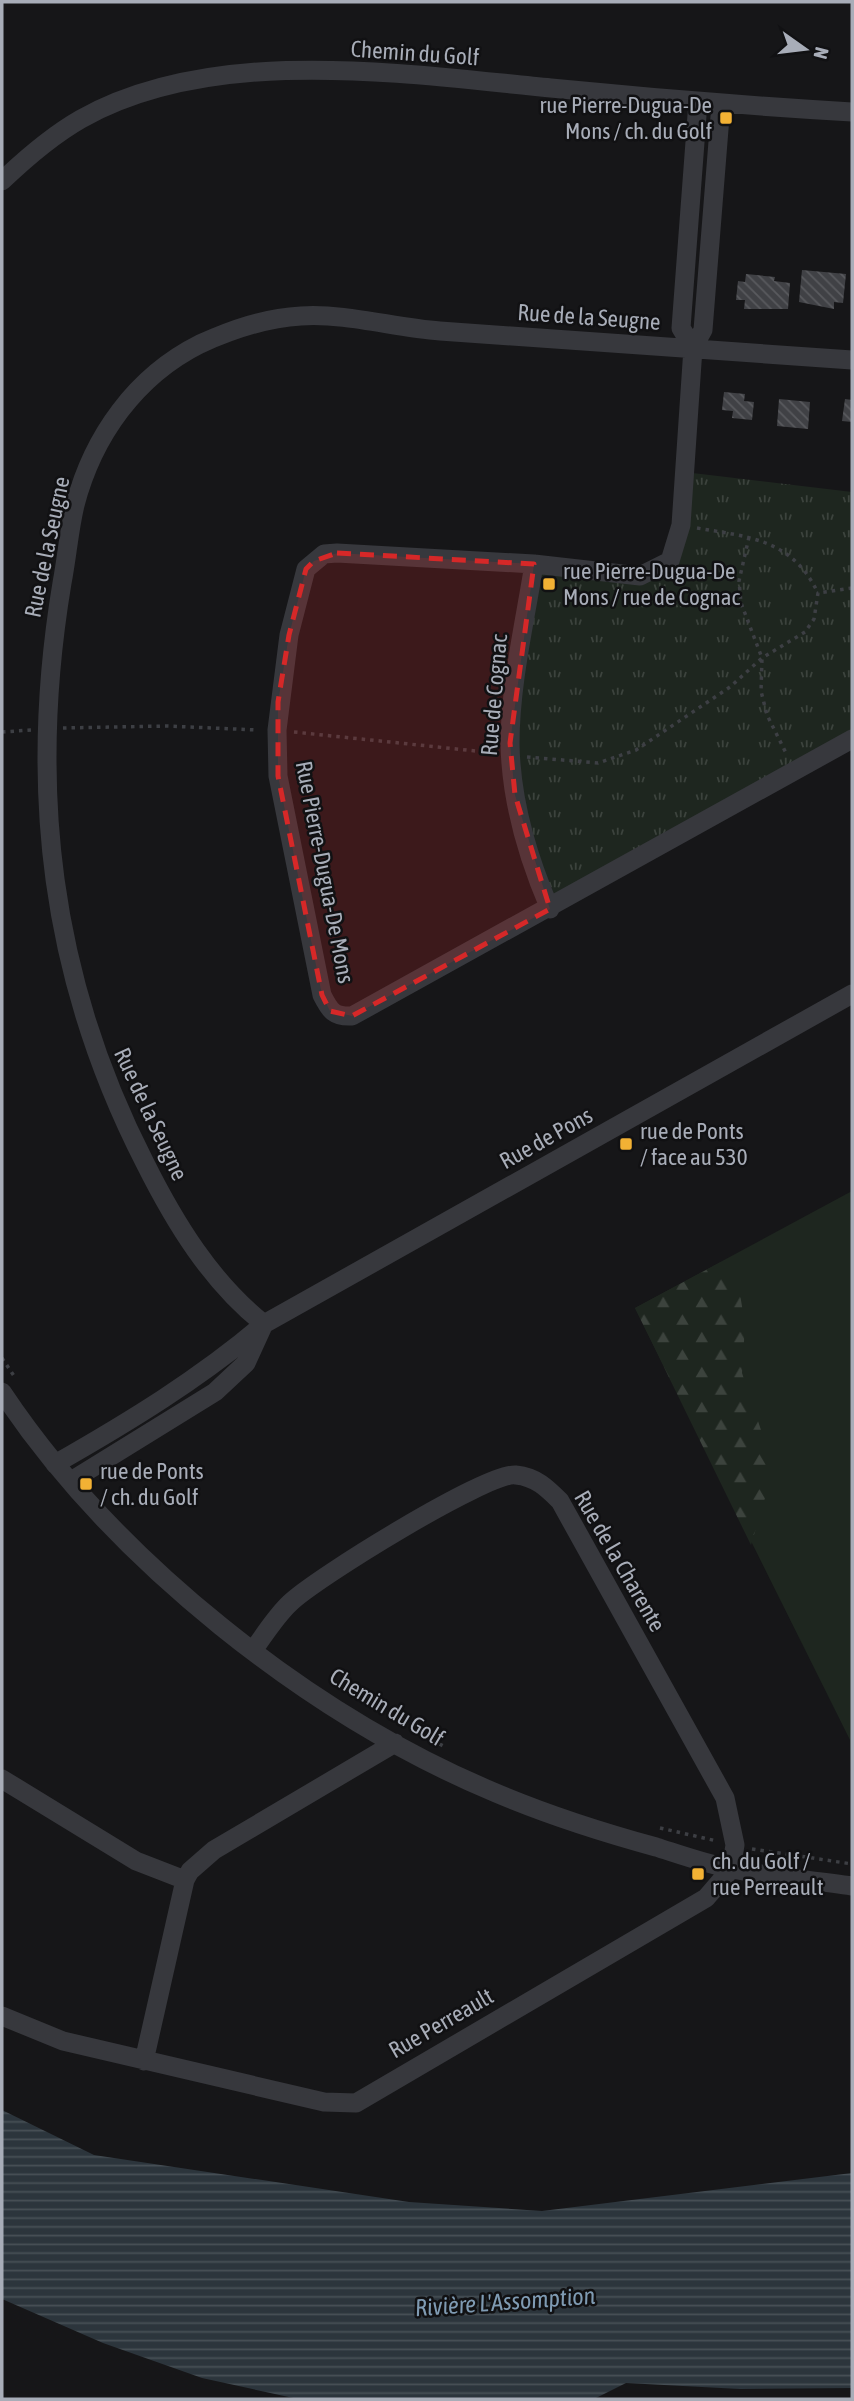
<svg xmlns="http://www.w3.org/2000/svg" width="854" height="2401" viewBox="0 0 854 2401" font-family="'Asap Condensed',sans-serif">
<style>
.grass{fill:#1e261f}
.forest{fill:url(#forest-firs)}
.park{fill:url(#park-tufts)}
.water{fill:url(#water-rules)}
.building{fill:url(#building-back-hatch)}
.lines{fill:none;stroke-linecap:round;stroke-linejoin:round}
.path{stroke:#3d3f44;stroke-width:3.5;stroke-dasharray:3.5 5;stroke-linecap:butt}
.minor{stroke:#37383d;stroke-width:19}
.marked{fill:#d62828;fill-opacity:0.2;stroke:#d62828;stroke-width:5;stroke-dasharray:14 9;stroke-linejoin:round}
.poi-dot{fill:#f2b134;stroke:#111113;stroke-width:2.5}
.labels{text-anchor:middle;stroke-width:5;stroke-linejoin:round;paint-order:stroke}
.street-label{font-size:23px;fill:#a8adb8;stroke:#111113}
.poi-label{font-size:23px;fill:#a8adb8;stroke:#111113;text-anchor:start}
.water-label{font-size:24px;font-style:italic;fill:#7f9bb3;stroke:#111113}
</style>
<defs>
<pattern id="forest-firs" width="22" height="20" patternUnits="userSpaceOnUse" patternTransform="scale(1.75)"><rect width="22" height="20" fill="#1e261f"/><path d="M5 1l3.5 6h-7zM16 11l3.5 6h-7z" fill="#3c433d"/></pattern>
<pattern id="park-tufts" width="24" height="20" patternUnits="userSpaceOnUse" patternTransform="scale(1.75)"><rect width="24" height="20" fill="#1e261f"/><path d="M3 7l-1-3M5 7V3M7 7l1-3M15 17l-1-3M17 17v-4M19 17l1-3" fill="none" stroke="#3c433d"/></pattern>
<pattern id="water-rules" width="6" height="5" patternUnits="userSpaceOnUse" patternTransform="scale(1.75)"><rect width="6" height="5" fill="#2c353c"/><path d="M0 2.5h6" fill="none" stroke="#485056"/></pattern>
<pattern id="building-back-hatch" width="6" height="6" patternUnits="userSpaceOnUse" patternTransform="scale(1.75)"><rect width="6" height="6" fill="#404145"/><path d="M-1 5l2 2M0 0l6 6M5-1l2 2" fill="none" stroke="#595a5e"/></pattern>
</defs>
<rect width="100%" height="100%" fill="#161618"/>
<path class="grass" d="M852 1191V1802L850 1740 635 1308Z"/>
<path class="forest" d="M721 1262 740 1294 745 1325 742 1373 768 1451 765 1498 751 1545 635 1308Z"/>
<path class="park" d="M684 472 852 492V739L550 909 511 755 534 564 640 576 670 561Z"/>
<path class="water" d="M2 2110 94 2155 409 2202 542 2211 852 2173V2388L740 2389 626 2383 594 2399H298L202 2378 103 2343 2 2299Z"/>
<path class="building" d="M802 270 846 274 843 303 834 302V309L799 302Z
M746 274 775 277 774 281 790 283 788 309H744L745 300H736L738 281 745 282Z
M724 392 745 394 744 401 754 402 752 420 732 418 733 411 722 410Z
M779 399 810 402 808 429 777 426Z
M845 399 852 400V422L842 421Z"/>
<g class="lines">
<path class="path" d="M697 528C749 537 792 539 818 593
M749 537 739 581 741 603 762 658 761 691 767 715 787 755
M63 728 167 726 258 730
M2 732 31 730
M294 732 495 753
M527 757 598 763 636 750 730 687 762 658 805 632 814 619 818 593 852 588
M2 1358 16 1379
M359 1699 373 1708
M417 1732 447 1748
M660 1828 717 1841
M752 1849 852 1864"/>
<path class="minor" d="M721 104 703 330 693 348 681 525 670 561 640 576 534 564 337 553 324 554 306 569 289 635 277 730 278 776 322 995C330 1011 334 1017 352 1016L852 739
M2 181C25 159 53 135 81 119 214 44 405 74 551 88 651 98 751 106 852 112
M693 348 681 328 698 102
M534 564C525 622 510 684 510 744 511 799 528 858 550 909
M264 1324C211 1282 175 1223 145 1163 50 978 28 787 62 583 67 557 69 530 75 505 93 436 136 376 200 344 233 329 265 318 301 316 347 313 395 328 440 331 578 340 715 350 852 360
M2 1392C114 1560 309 1715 496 1793 548 1815 601 1832 656 1847 681 1855 706 1864 732 1869 771 1877 812 1880 852 1886
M55 1464C127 1423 201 1378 264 1324L852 994
M71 1481 215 1392 246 1363 262 1328
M2 1779 136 1861 185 1880
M2 2016 63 2041 324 2102 356 2103 706 1898 731 1869 735 1845 725 1798 560 1501C547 1488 536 1477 516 1475 489 1471 314 1579 290 1603 276 1616 265 1634 254 1649
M144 2061 185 1880 190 1871 214 1850 395 1743"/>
</g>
<path class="marked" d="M337 553 534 564 510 743 515 795 550 909 352 1016 330 1011 322 995 278 776V702L289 635 306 569 314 561Z"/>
<g class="poi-dot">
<rect x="719" y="111" width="14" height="14" rx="3.5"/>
<rect x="542" y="577" width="14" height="14" rx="3.5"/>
<rect x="619" y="1137" width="14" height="14" rx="3.5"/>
<rect x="79" y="1477" width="14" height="14" rx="3.5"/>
<rect x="691" y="1867" width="14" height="14" rx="3.5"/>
</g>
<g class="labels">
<g class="street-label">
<text transform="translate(415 53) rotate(4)" y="8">Chemin du Golf</text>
<text transform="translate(589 317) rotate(4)" y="8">Rue de la Seugne</text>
<text transform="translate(47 547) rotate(-78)" y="8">Rue de la Seugne</text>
<text transform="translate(494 695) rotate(-85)" y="8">Rue de Cognac</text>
<text transform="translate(325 872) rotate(79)" y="8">Rue Pierre-Dugua-De Mons</text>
<text transform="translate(151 1114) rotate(65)" y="8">Rue de la Seugne</text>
<text transform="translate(546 1138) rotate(-29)" y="8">Rue de Pons</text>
<text transform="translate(620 1561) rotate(60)" y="8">Rue de la Charente</text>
<text transform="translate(387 1707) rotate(31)" y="8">Chemin du Golf</text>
<text transform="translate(441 2023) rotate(-30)" y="8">Rue Perreault</text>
</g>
<g class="poi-label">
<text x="712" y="113" text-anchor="end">rue Pierre-Dugua-De<tspan x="712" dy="26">Mons / ch. du Golf</tspan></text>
<text x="563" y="579">rue Pierre-Dugua-De<tspan x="563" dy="26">Mons / rue de Cognac</tspan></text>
<text x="640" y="1139">rue de Ponts<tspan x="640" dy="26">/ face au 530</tspan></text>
<text x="100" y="1479">rue de Ponts<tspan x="100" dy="26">/ ch. du Golf</tspan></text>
<text x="712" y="1869">ch. du Golf /<tspan x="712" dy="26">rue Perreault</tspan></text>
</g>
<g class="water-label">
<text transform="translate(505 2302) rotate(-4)" y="8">Rivière L'Assomption</text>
</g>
</g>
<rect width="854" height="2401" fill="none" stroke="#a8adb8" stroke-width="7"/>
<g transform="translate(805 49) rotate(104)" stroke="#111113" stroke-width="5" paint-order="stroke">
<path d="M0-5L12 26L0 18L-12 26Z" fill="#a8adb8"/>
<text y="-10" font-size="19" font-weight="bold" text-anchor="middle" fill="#a8adb8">N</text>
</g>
</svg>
